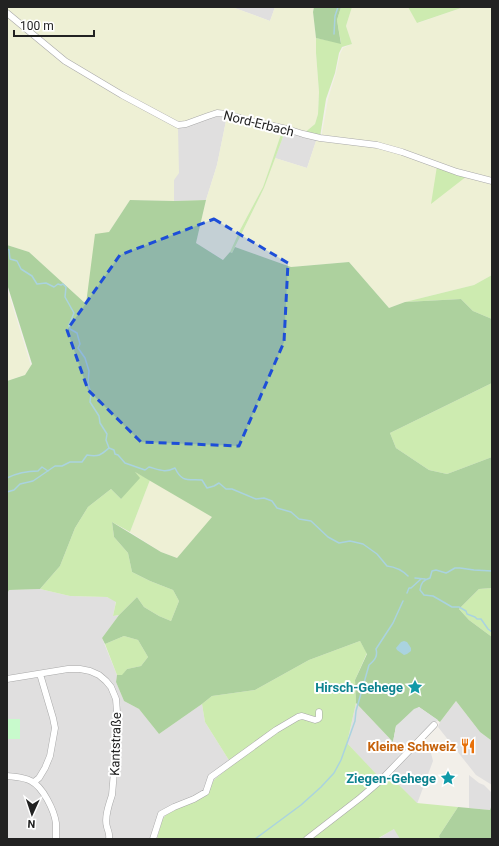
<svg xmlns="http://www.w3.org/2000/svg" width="499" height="846" viewBox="0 0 499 846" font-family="Roboto,sans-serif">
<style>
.residential{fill:#e0dfdf}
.farmland{fill:#eef0d5}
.grass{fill:#cdebb0}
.forest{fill:#add19e}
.park{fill:#c8facc}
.parking{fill:#e2e2e2}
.water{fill:#aad3df}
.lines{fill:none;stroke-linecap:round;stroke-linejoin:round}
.stream{stroke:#aad3df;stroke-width:1.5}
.minor-casing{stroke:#a9a9a9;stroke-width:7}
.minor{stroke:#fff;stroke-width:6}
.marked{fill:#1d4ed8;fill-opacity:0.2;stroke:#1d4ed8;stroke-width:3;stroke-dasharray:8 5;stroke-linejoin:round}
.labels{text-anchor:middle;stroke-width:4;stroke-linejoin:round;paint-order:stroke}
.street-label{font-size:13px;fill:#222;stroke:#fff}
.culture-label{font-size:13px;font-weight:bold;fill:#0d838f;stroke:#fff;text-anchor:end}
.food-label{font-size:13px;font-weight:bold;fill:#c56008;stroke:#fff;text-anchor:end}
</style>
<rect width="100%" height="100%" fill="#f2efe9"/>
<path class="residential" d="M232 7H275L270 21Z
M218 114 227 116 217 165 206 200 174 201V180L178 129 179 126Z
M286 129 317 138 307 168 275 158Z
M40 589 70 596 107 597 116 601 113 616 119 615 102 638 117 675 116 682 124 701 139 709 159 734 202 704 205 722 232 765 207 793 162 820 156 839H7V594L9 590Z
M456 701 480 732 492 741V785L476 775 438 727 440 722Z
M356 703 393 742 399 757 379 778 347 743Z
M421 740 429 745 433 761 417 804 389 775Z
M469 775 479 783 484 785 492 793V804L490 810 469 808Z
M395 828 400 839H378Z"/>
<path class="farmland" d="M7 7H232L270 21 275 7H314L313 12 316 38V53L319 92 318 114 315 124 303 134 227 113 179 126 178 129 179 173 174 180V201L130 200 109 232 86 304 29 252 7 245Z
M352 7H408L418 23 464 7H492V275L474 285 405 302 389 308 349 262 291 267 235 247 264 188 275 158 307 168 317 138 321 139 328 99 336 73 340 54 343 48 352 44 346 26Z
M227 116 283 128 270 167 263 187 240 230 230 252 224 260 196 243 206 200 217 165Z
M7 288 31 366 25 375 7 381Z
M150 480 213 517 177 558 161 552 130 532Z"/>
<path class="grass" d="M341 7H353H352L346 26 352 44 342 47 339 53 335 73 326 99 320 137 303 134 315 124 318 114 319 92 316 53V38L341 43 337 20Z
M408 7H464L417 23Z
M283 128 286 129 264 188 232 253 230 252 240 230 263 187 270 167Z
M437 166 467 176 431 204Z
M492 275V319L473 311 461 299 405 302 474 285Z
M492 383V457L447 474 429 470 396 448 390 433Z
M133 471 150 480 130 532 112 522 114 537 128 553 132 572 150 581 173 590 179 601 171 621 159 616 144 607 137 597 119 615 113 616 116 602 107 597 70 596 40 589 60 566 75 528 88 507 111 489 121 499Z
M492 588V637L469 620 459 609 479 589Z
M124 636 138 640 148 657 141 666 127 669 122 676 117 675 105 644Z
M360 641 367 653 355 680 356 703 347 743 379 777 389 775 417 803 458 807 439 836 440 839H400L394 829 377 839H157L162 820 166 815 175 809 207 793 214 780 232 765 205 722 202 704 212 696 255 690 309 660Z"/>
<path class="forest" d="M314 7H341L337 20 341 44 316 38 313 12Z
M130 200 174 201 206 200 196 243 223 260 230 252 232 253 235 247 291 267 349 262 389 308 405 302 461 299 473 311 492 319V383L390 433 396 448 429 470 447 474 492 457V588L479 589 459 609 469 620 492 637V741L480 732 456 701 440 722 419 707 396 726 393 742 356 703 355 680 367 654 360 641 309 660 255 690 212 696 202 704 159 734 139 709 124 701 116 682 117 675H122L127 669 141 666 148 657 138 640 124 636 105 644 102 638 119 615 137 597 144 607 159 616 171 621 179 601 173 590 150 581 132 572 128 553 114 537 112 522 161 552 177 558 212 517 135 472 140 478 121 499 111 489 88 507 75 528 60 566 40 589 9 590 7 594V381L25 375 32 364 7 284V245L29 252 86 304 95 234 109 232Z
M492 804V839H440L439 836 458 807 490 810Z"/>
<path class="park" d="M7 719H20V739H7Z"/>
<path class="parking" d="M419 707 438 720 418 736 399 757 393 742 396 726 414 709Z"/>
<path class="water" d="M404 641 407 642 411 648V651L407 654 404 655 397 650 396 648 401 642Z"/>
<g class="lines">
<path class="stream" d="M334 34 335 16 338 7
M7 249 9 250 10 259 17 261 21 269 32 276 37 284 46 283 54 287 58 284 61 285 63 284 66 287 65 297 74 313 69 325 70 329 77 333 80 344 78 348 85 358 89 371 88 383 91 394 90 402 99 416 100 423 107 434 106 440 109 448 114 450 115 454 118 455 125 463 145 470 149 467C160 470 165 473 175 468 182 483 188 479 202 480L207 488 214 486 219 483 226 489H232L256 499 264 498 272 501 277 508 291 512 299 519 311 521 328 537 339 543 350 541 363 544 377 554 387 566C396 567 402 570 408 576
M7 478C17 473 27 471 38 471L42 467 48 471
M7 492 14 490 20 484 33 481 55 466H62L70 462H82L87 455C99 457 101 455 109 448
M492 571 474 570 460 568H455L448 572 446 573 436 570 432 571 430 578C423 580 421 583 420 590L424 595 433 596 452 607H459L466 611 467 614 475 617 477 619H481L488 629 492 632
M415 578 425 579
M407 593 409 588H411L421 579
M255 839 301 805 321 787 334 773 341 760 355 721 356 711 369 665C375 660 378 656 376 649L393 623 403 601"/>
<g class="minor-casing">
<path id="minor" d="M7 13 65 61 122 95 178 125 186 124 208 116 217 113 227 114 247 120 287 129 303 134 320 138 377 145 402 152 457 172 492 181
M7 679 68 669H80L90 671 99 675 106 681 111 687 116 699 118 725 112 795C109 804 104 818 107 827 108 831 110 834 109 839
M7 776C15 777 24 777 31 781 43 787 54 810 56 823 56 829 56 834 56 839
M34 782 39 778 45 768 50 756 55 728 53 718 40 674
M153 839 161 814 174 807 194 799 206 792 211 777 276 730 298 717 302 716 315 720 318 719 319 718V712
M307 839 360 798 380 781 434 725"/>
</g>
<use href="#minor" class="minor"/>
</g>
<path class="marked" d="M214 219 288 263 284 342 239 446 141 442 88 390 67 330 120 255Z"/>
<defs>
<g id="sight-bare" transform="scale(1.2)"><path d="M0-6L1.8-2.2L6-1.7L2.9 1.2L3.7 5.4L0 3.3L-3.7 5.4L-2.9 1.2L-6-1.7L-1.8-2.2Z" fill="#0f9aa8" stroke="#fff" stroke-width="2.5" paint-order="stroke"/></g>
<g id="restaurant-bare" transform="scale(1.2)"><path d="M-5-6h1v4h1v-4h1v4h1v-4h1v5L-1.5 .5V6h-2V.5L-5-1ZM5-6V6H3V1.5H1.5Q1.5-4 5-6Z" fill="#e8710a" stroke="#fff" stroke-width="2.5" paint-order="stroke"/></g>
</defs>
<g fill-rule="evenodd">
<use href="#sight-bare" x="415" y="687"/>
<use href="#restaurant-bare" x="468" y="746"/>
<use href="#sight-bare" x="448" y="778"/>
</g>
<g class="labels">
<g class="street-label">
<text transform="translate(259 123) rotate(14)" y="5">Nord-Erbach</text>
<text transform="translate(115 744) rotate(-88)" y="5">Kantstraße</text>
</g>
<g class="culture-label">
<text x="403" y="692">Hirsch-Gehege</text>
<text x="436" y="783">Ziegen-Gehege</text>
</g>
<g class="food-label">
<text x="456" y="751">Kleine Schweiz</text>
</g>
</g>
<rect width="499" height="846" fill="none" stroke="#222222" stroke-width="16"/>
<g transform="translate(32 814) rotate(183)" stroke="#ffffff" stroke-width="3" paint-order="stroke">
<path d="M0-3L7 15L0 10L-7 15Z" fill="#222222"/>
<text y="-6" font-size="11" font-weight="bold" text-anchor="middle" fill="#222222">N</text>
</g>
<path d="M14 30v6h80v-6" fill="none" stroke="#222222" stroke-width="2"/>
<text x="20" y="30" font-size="12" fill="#222222" stroke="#ffffff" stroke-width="3" paint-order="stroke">100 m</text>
</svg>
